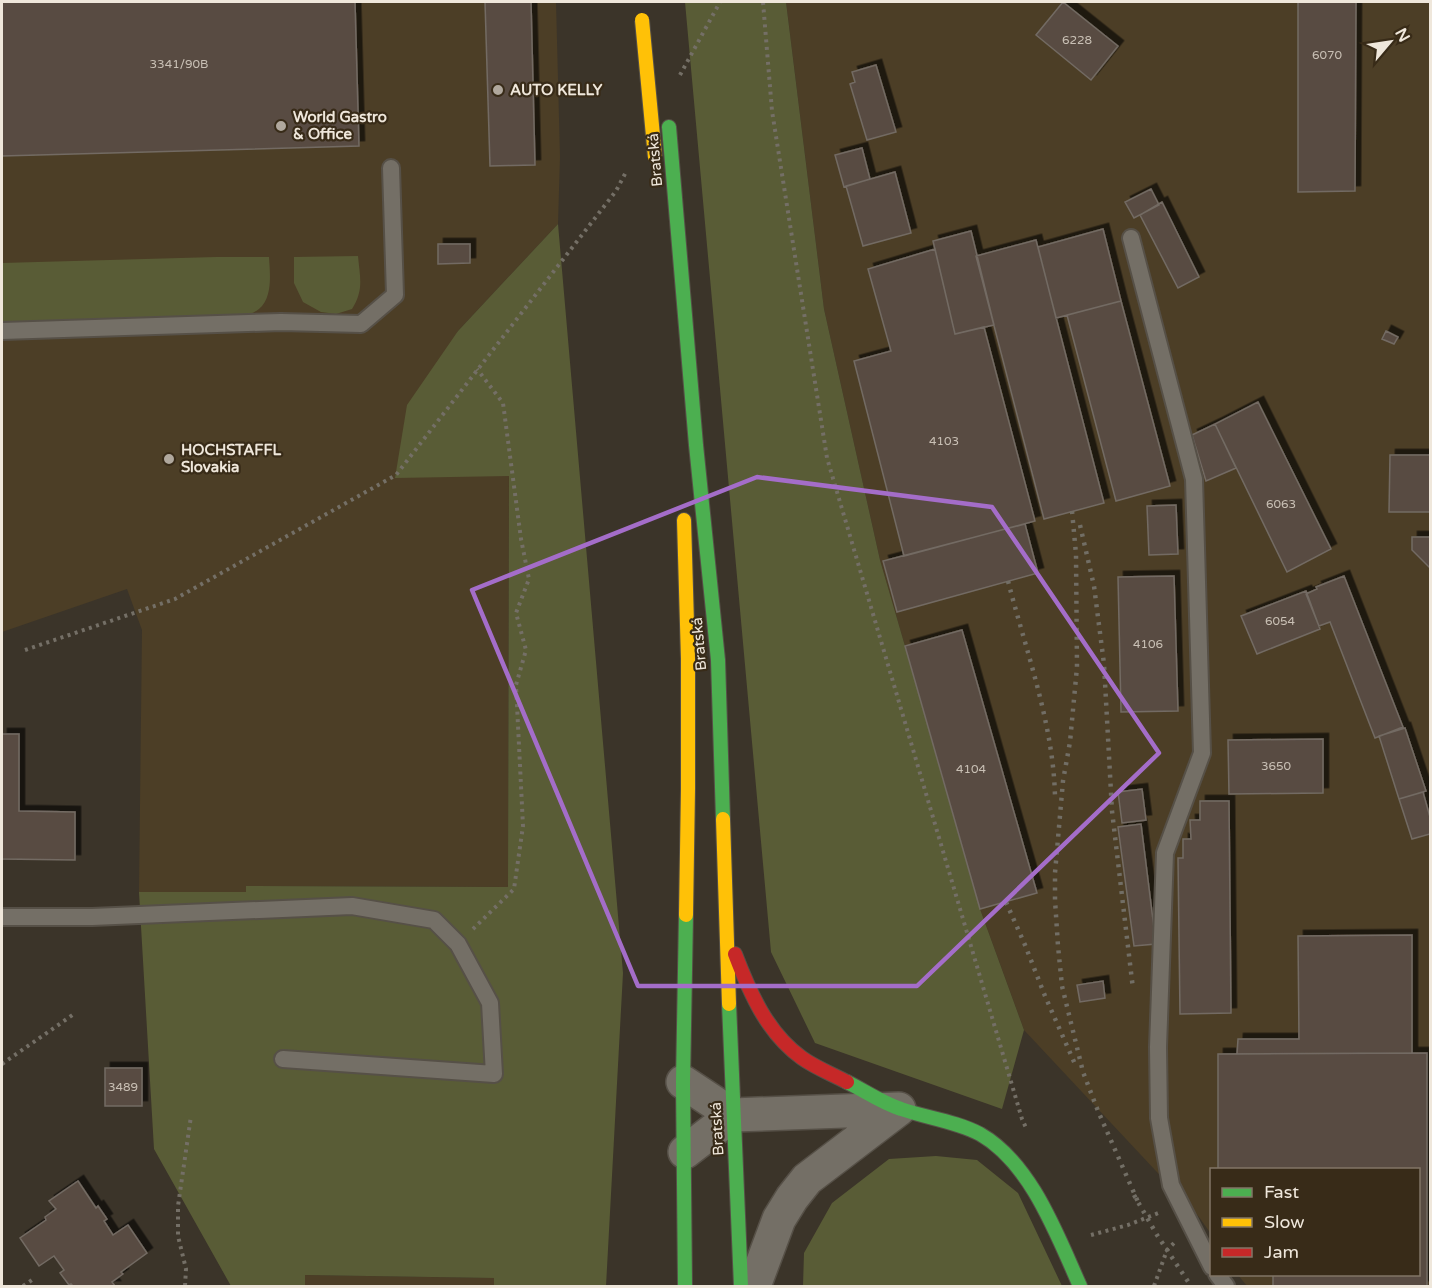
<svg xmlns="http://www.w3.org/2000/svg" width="1432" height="1288" viewBox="0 0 1432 1288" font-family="'Varela Round',sans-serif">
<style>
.built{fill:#4c3e26}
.green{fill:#595c36}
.building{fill:#584c43;stroke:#736b63;stroke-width:1.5;filter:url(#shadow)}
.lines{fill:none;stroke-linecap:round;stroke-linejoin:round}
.lane-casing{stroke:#565047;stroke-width:20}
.street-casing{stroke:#565047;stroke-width:36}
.fast-casing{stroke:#565047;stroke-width:16}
.slow-casing{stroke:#565047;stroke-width:16}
.jam-casing{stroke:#565047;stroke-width:16}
.path{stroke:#746f66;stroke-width:4;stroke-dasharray:3 4.5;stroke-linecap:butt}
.lane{stroke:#746f66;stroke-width:16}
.street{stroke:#746f66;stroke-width:33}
.fast{stroke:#4caf50;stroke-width:14}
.slow{stroke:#ffc107;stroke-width:14}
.jam{stroke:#c62828;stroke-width:14}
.rail{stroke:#726e65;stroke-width:4.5;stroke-dasharray:3 6;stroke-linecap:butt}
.slow-bridge-casing{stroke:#565047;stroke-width:16;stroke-linecap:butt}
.slow-bridge{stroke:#ffc107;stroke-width:14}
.marked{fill:none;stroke:#a46dc9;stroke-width:4.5;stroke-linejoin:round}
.poi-dot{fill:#b0a89d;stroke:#382b18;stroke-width:2}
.labels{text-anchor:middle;stroke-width:4.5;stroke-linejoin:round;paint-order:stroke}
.number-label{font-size:12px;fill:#c9c0b5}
.poi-label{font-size:15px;font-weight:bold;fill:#efe7db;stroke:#382b18;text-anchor:start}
.street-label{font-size:15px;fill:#efe7db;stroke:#382b18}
</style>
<defs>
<filter id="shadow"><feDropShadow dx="5.5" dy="-5.5" stdDeviation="0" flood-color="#0009"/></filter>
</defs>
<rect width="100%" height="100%" fill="#3b3429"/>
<path class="built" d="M2 2H556L560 157 558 224 458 331 395 477 509 475 508 887 247 886 246 892H139L142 630 127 589 2 632Z
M786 2H1430V1286H1247L1238 1275 1418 1274V1170H1212L1211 1234 1199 1217 1024 1030 980 909 905 646 880 560 824 309Z
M304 1275 494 1278V1286H305Z"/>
<path class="green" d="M685 2H786L824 309 880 560 905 646 980 909 1024 1030 1002 1109 815 1043 771 952Z
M558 224 623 973 606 1286H494V1278L305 1275V1286H231L154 1149 139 892H246V886L508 887 509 476 395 478 407 405 458 331Z
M358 256C360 278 364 290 352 309L336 314 321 312 303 302 294 283V257Z
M216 257H269C270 274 273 297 259 309 255 312 250 314 246 316L2 323V263Z
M936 1156 977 1160 1018 1193 1062 1286H803L804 1253 832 1203 889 1159Z"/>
<path class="building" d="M2 2H355L359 146 2 156Z
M485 2H531L535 165 490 166Z
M1063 2 1118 46 1091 80 1036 35Z
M1298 2H1356L1355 191 1298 192Z
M876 65 896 132 867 140 850 84 855 82 852 72Z
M862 148 870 179 844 187 835 155Z
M895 172 911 233 863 246 846 186Z
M1151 189 1159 205 1134 218 1125 202Z
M1162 202 1199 277 1178 288 1140 215Z
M1103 229 1121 301 1056 318 1038 247Z
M971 231 994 325 955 334 933 241Z
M1036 240 1104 503 1044 519 976 256Z
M438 244H470V263L438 264Z
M935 249 955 334 984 327 1035 521 904 556 854 361 891 351 868 269Z
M1121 301 1170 486 1116 501 1067 315Z
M1386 331 1398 337 1394 344 1382 339Z
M1258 402 1331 549 1287 572 1215 424Z
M1215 424 1236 468 1206 481 1192 435Z
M1390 455H1430V512H1389Z
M1176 505 1178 554 1149 555 1147 506Z
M1025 524 1038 573 897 612 883 561Z
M1412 537H1430V568L1412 550Z
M1174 576 1178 711 1121 712 1118 577Z
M1344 576 1403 727 1375 738 1330 622 1319 626 1306 594 1317 589 1316 587Z
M1306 591 1320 629 1257 654 1241 616Z
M962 630 1037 893 980 909 905 646Z
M1405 728 1426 791 1399 799 1379 736Z
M2 734H19V811L75 812V860L2 859Z
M1323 739V793L1229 794 1228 740Z
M1142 789 1146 820 1122 823 1118 792Z
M1423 792 1430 817V834L1412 839 1399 799Z
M1200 801H1229L1231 1013 1180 1014 1178 858H1183V839H1191L1190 820H1200Z
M1141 824 1156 944 1134 946 1118 827Z
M1412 935V1053L1237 1054 1238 1039H1299L1298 936Z
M1103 981 1105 998 1080 1002 1077 985Z
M1427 1053V1286H1273V1274H1418V1170H1218V1054Z
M105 1068H142V1106H105Z
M78 1181 96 1208 98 1206 107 1219 104 1221 113 1235 128 1225 147 1253 121 1272 123 1274 112 1282 115 1286H73L71 1284 69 1285 60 1273 64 1270 54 1256 39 1266 20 1238 46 1220 45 1217 56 1209 49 1201Z"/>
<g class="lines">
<g class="lane-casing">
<path id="lane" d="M1131 238 1194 479 1202 753 1165 853 1158 1047 1159 1118 1171 1185 1212 1267
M2 331 281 322 361 324 395 295 391 168
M2 917H92L352 906 434 920 458 944 490 1003 494 1074 283 1059
M1217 1274 1226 1286"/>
</g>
<g class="street-casing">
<path id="street" d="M683 1082 733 1115 899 1109
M685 1152 733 1115
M754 1286 779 1219 792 1198 807 1179 899 1109"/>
</g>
<g class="fast-casing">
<path id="fast" d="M669 127 696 445 718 660 723 819
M729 1004 741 1286
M847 1082C865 1091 882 1103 901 1109 927 1118 955 1121 980 1134 1031 1163 1057 1235 1080 1286
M685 1286 683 1082 686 915"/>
</g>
<g class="slow-casing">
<path id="slow" d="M684 520 688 659V789L686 915
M723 819 729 1004"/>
</g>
<g class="jam-casing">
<path id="jam" d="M735 954C750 993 767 1033 802 1058 816 1068 832 1074 847 1082"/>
</g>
<path class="path" d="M763 2 772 111 827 458 1022 1119 1027 1130
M680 75 720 2
M25 650 175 599 396 475 616 191 627 170
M473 929 514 889 523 826 516 685 526 650 516 613 529 579 521 539 503 403 477 369
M2 1064 74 1014
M1091 1235 1128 1225 1161 1212
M23 1286 35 1278
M185 1286 186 1269 178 1236V1206L191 1116
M1154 1286 1167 1250 1175 1242"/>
<use href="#lane" class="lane"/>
<use href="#street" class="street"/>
<use href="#fast" class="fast"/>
<use href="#slow" class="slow"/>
<use href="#jam" class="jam"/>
<path class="rail" d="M1072 511 1076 554 1077 667 1070 742 1063 781 1055 873V900L1058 946 1062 986 1083 1072 1098 1111 1138 1202
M1080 525 1094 586 1104 664 1112 811 1133 989
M1008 581C1026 651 1054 726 1055 798
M1006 902 1025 945 1045 996 1075 1064
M1134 1195 1157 1235 1191 1286"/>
<g class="slow-bridge-casing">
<path id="slow-bridge" d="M642 20 655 157"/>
</g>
<use href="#slow-bridge" class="slow-bridge"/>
</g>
<path class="marked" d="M757 477 992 507 1159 753 917 986H638L472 590Z"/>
<g class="poi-dot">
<circle cx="498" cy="90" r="6"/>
<circle cx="281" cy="126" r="6"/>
<circle cx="169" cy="459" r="6"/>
</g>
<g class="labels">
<g class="number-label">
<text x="1077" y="44">6228</text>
<text x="1327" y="59">6070</text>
<text x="179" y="68">3341/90B</text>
<text x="944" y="445">4103</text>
<text x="1281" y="508">6063</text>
<text x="1280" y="625">6054</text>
<text x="1148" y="648">4106</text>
<text x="1276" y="770">3650</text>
<text x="971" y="773">4104</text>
<text x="123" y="1091">3489</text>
</g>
<g class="poi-label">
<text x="510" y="95">AUTO KELLY</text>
<text x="293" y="122">World Gastro<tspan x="293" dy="17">&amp; Office</tspan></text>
<text x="181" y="455">HOCHSTAFFL<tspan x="181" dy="17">Slovakia</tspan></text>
</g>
<g class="street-label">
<text transform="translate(655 160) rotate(-95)" y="5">Bratská</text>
<text transform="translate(699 644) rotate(-95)" y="5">Bratská</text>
<text transform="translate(717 1129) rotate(-93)" y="5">Bratská</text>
</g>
</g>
<rect width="1432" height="1288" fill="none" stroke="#efe7db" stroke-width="6"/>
<rect x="1210" y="1168" width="210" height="108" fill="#382b18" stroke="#817666" stroke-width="1.5"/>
<rect x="1222" y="1188" width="30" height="9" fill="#4caf50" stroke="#817666" stroke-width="1.5"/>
<text x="1264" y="1198" font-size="18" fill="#efe7db">Fast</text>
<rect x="1222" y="1218" width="30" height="9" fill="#ffc107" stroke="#817666" stroke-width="1.5"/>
<text x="1264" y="1228" font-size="18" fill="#efe7db">Slow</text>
<rect x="1222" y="1248" width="30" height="9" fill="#c62828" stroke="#817666" stroke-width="1.5"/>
<text x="1264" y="1258" font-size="18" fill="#efe7db">Jam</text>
<g transform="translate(1390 42) rotate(61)" stroke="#382b18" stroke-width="4.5" paint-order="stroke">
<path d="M0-4.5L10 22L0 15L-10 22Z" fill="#efe7db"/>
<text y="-9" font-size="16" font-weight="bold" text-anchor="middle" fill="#efe7db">N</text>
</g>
</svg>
